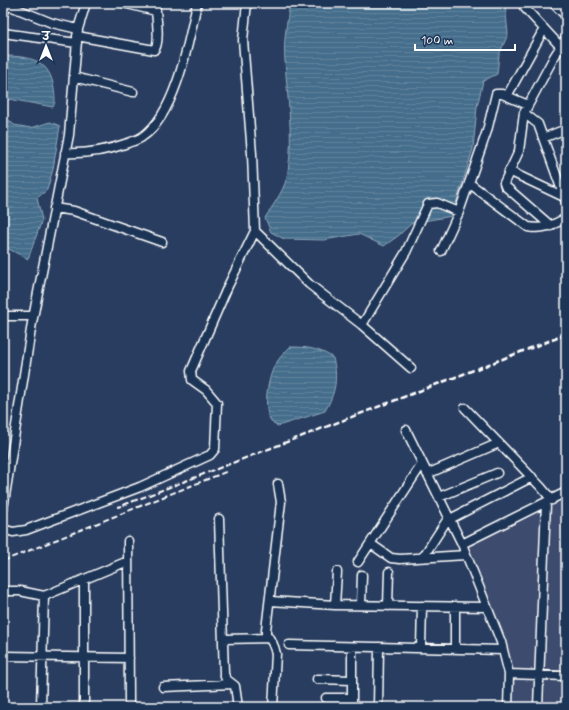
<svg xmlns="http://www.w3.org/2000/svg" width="569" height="710" viewBox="0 0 569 710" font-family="Mynerve,'Playpen Sans Deva',sans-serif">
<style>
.built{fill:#3c4b6e}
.water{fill:url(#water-rules);stroke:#8fa8ba}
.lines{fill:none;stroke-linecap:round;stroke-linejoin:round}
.minor-casing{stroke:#fff;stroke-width:11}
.minor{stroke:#1d3557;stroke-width:8}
.rail{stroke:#fff;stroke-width:2;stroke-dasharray:6 3;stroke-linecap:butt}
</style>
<defs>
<pattern id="water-rules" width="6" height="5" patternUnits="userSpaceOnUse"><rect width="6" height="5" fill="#456e8c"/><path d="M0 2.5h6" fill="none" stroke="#61849d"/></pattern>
</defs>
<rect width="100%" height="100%" fill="#293d60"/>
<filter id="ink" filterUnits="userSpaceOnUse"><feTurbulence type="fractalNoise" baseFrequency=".025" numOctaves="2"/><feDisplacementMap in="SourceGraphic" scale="8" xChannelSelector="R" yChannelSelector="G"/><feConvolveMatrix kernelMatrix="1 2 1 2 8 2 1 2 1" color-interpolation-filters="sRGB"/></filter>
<g filter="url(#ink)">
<path class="built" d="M566 500V707H513L512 665 469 546 545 508Z"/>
<path class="water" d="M290 3H505L508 34 499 55 497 74 483 81 477 107 473 149 452 216 412 223 398 236 384 246 359 234 324 240 284 239 271 232 265 218C274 203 286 189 288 171 294 135 287 97 285 61 283 42 287 22 290 3Z
M3 56C29 56 50 59 54 89 55 97 56 101 53 107L9 99 4 104 3 114 14 125 31 128 50 122 60 126 53 169 47 190 37 198 42 220 28 259 3 246Z
M290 347C306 347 319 348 333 358 338 378 336 392 325 411L278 426C260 420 267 383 273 369 277 360 283 354 290 347Z"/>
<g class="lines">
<g class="minor-casing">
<path id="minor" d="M123 3 156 11
M247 3 243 40 252 154 255 231 309 284 362 325 411 368
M553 3 566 16
M524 7 560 46
M3 14 7 6H10L52 23 78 29
M3 33 77 43
M77 36 154 50C161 44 156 13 155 3
M74 77 133 92
M507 96 544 29
M524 113 538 124 566 202
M543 138 566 129
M65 153C88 154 106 151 128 143 133 141 138 140 142 137 176 115 189 40 197 3
M509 171 564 197
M469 183 528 227C543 230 553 225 566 218
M54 208 74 211 162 242
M551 226 505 186 504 183 519 151 524 113 554 57 566 38
M441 251 459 212 487 131 496 94H502L528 105
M3 316H33
M362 325 406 252 428 204 437 203 459 212
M465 408 541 487 552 500
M406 430 462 544 501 642 509 674 508 707
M427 474 499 443
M439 497 497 473
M3 509 32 323 69 135 78 29 86 3
M219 519 224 674 226 679 235 686 238 707
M450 519 532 477
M3 529 13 532 26 530 140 487 210 455 215 449 217 403 206 390 192 380 191 371 228 286 255 231
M128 541 129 702
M371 544 391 558 400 559 466 555
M462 544 566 492
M423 557 449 517
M358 562 422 464
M84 580V701
M3 591H20L44 596 41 707
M44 596 128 561
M270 601 335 605 487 607
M335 605 337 572
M361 605 362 575
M388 606 389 572
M223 639 269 638
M289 645 503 650
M421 648 422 606
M455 649V606
M5 656 129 658
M509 674 566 676
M317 679 352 680
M163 687 232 684
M326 698H352
M273 707 276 654C274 645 272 641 266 635V630L281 502 278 484
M352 707V647
M378 707 379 647
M538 707 546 503"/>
</g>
<use href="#minor" class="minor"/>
<path class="rail" d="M566 334 118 507 566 335
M3 561 228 471"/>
</g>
</g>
<rect width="569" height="710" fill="none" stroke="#1d3557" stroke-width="16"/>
<rect x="8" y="8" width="553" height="694" fill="none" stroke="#fff" stroke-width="1.5" filter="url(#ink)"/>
<g transform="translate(46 46)" stroke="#1d3557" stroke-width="3" paint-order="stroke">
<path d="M0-3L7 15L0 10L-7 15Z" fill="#ffffff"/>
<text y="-6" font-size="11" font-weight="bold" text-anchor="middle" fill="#ffffff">उ</text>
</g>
<path d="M415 44v6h100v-6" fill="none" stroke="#ffffff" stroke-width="2"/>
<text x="421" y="44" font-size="12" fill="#ffffff" stroke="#1d3557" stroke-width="3" paint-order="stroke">100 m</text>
</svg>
